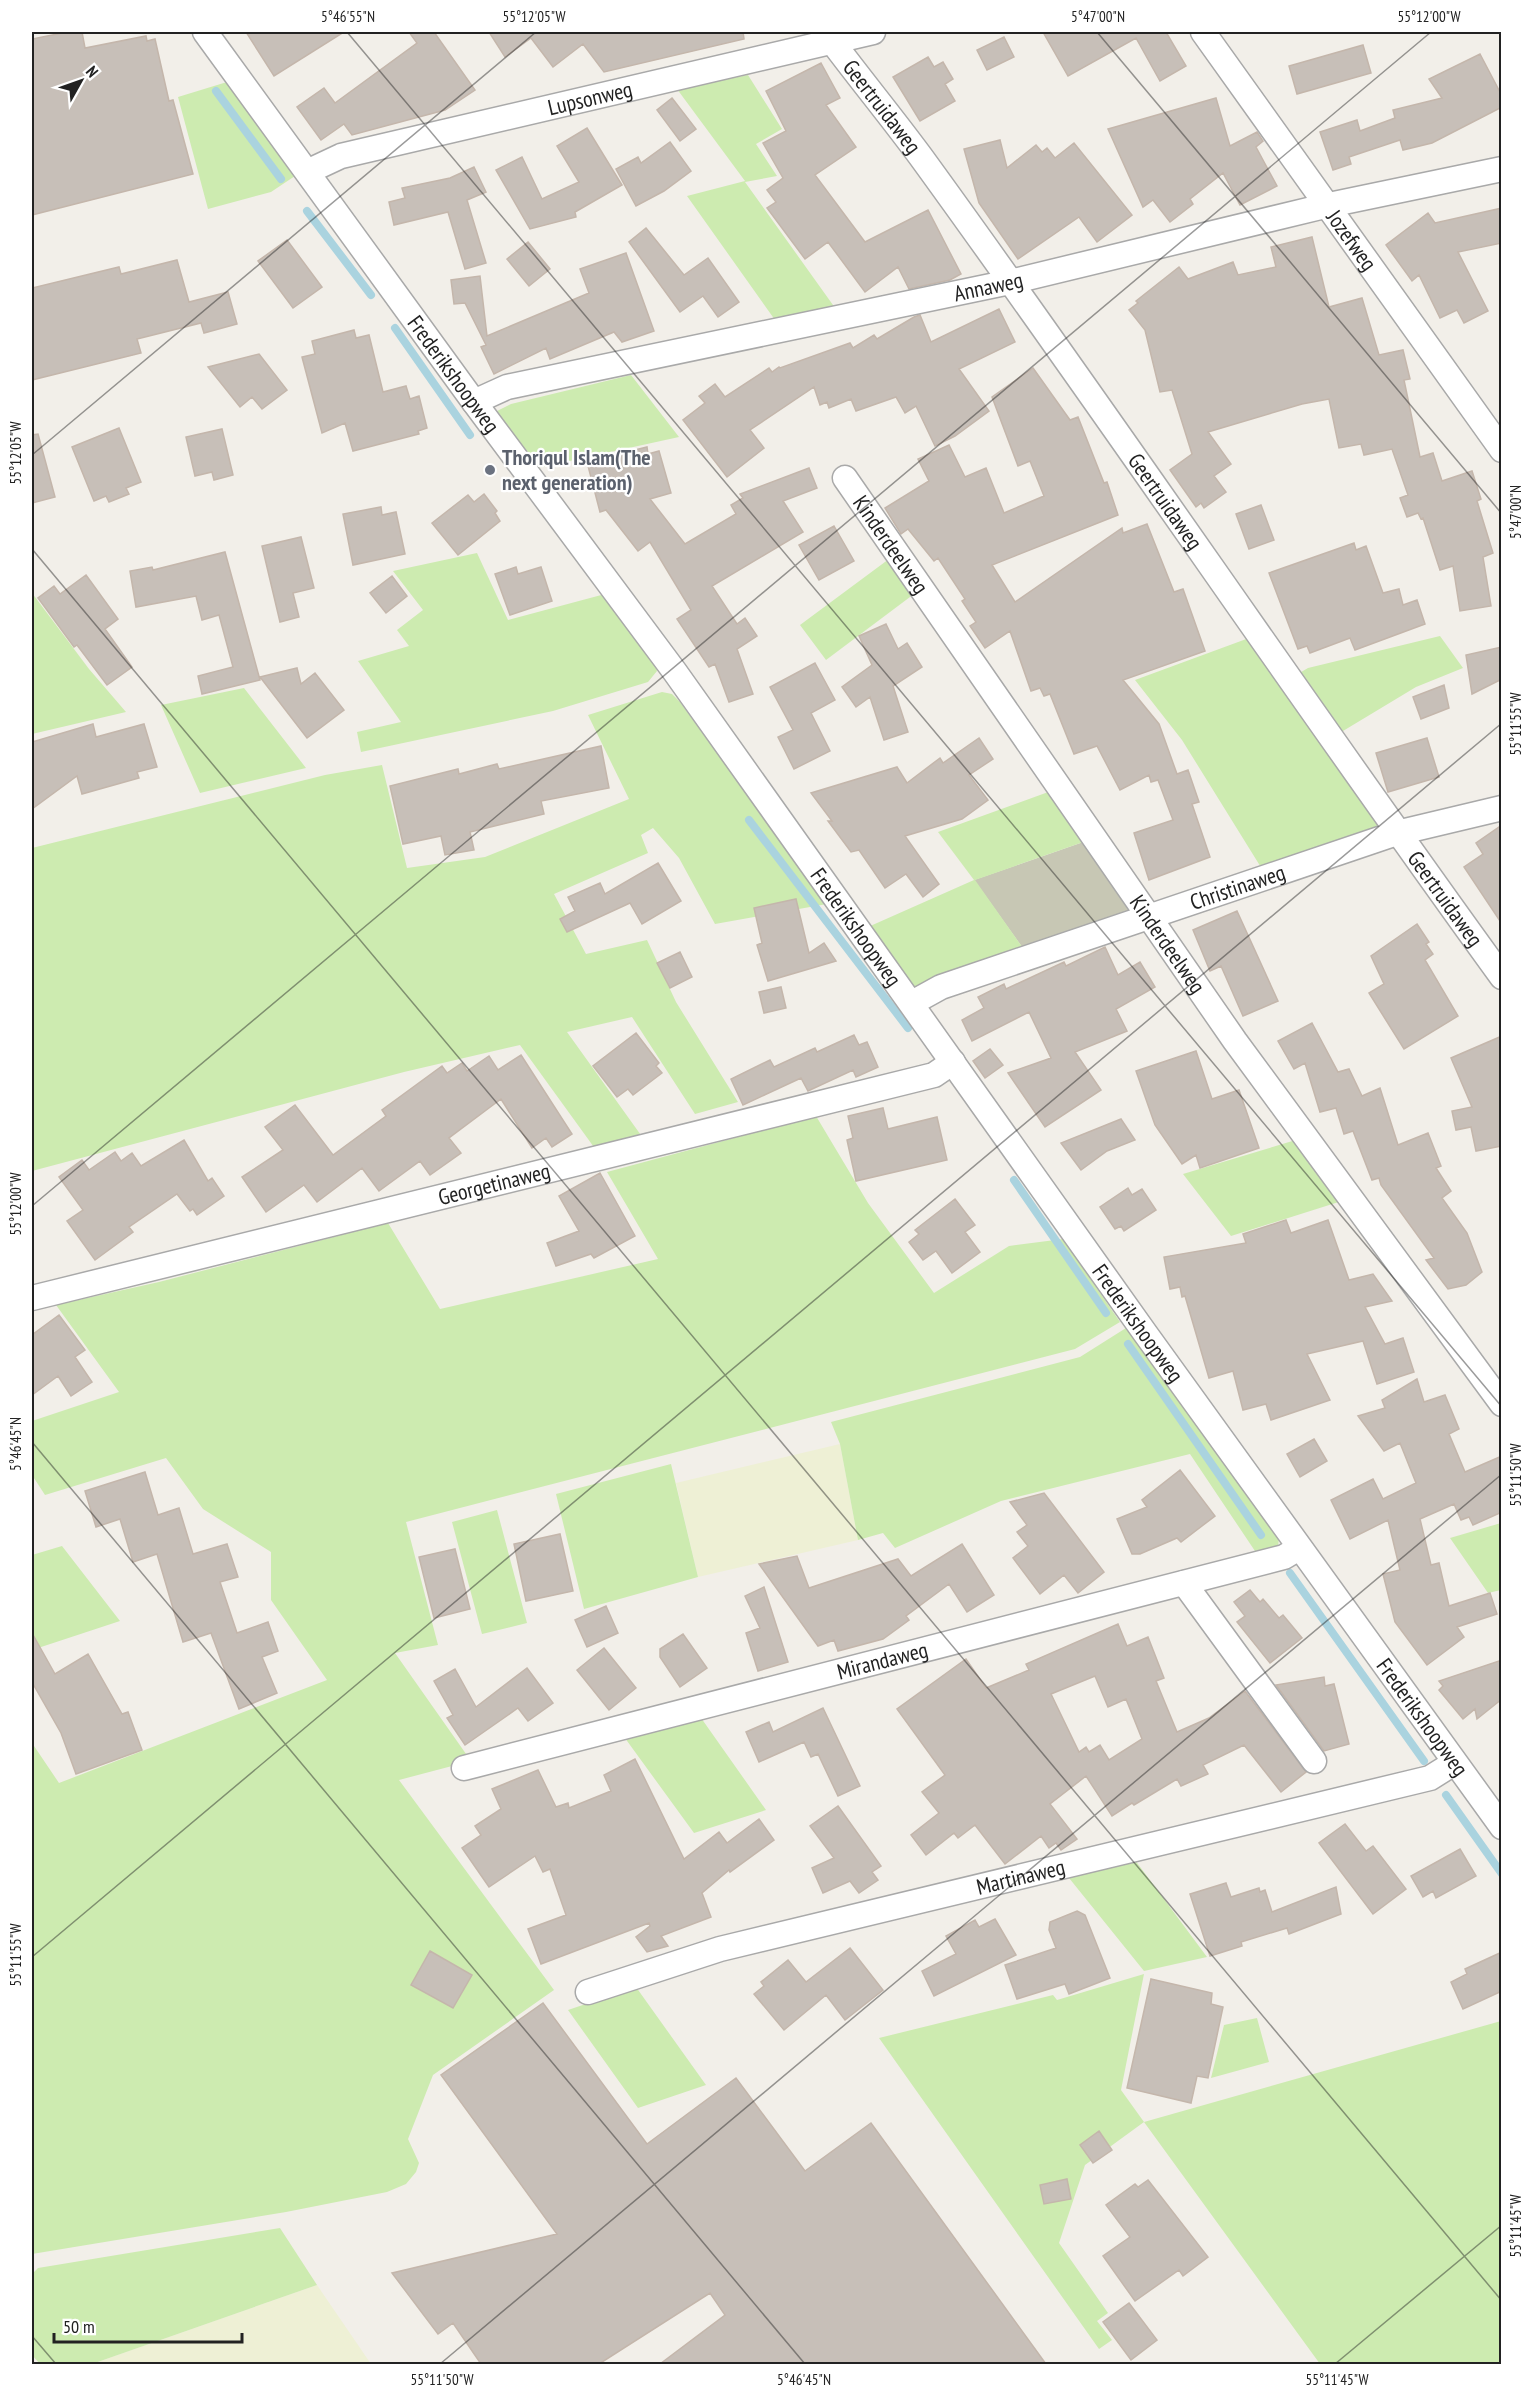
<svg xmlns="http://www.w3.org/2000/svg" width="1533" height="2396" viewBox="0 0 1533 2396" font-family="'PT Sans Narrow',sans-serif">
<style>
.construction{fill:#c7c7b4}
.farmland{fill:#eef0d5}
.grass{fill:#cdebb0}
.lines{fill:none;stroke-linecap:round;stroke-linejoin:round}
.stream{stroke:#aad3df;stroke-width:8}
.building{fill:#c7bfb8;stroke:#c4b6ab;stroke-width:1.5;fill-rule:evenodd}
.minor-casing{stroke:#a9a9a9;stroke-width:27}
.minor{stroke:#fff;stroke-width:24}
.ticks{fill:none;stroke:#222;stroke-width:1.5;stroke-opacity:0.45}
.worship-dot{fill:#6b7280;stroke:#fff;stroke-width:2}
.labels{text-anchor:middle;stroke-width:4.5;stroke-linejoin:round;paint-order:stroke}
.street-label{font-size:22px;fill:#222;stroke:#fff}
.worship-label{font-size:22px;font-weight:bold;fill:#5b616d;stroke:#fff;text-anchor:start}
.neatline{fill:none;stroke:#222;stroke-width:2}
.ticks-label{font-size:15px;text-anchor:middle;fill:#222}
</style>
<rect width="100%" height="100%" fill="#f2efe9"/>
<path class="construction" d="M1089 840 1131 907 1128 913 1025 951 974 880Z"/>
<path class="farmland" d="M840 1444 858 1540 698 1577 676 1483Z
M317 2285 371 2364H92Z"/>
<path class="grass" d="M748 75 782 129 756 144 777 176 745 182 838 312 780 327 687 196 745 181 677 89Z
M227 82 295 176 271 192 208 209 178 97Z
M631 375 679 437 533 469 495 416 497 411 511 404Z
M477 553 508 620 605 594 655 664 657 671 648 682 553 711 361 752 357 732 401 722 358 661 409 646 397 630 423 610 393 571Z
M889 559 914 594 826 660 800 625Z
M32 593 89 669 126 712 32 734Z
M1440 636 1463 668 1416 687 1338 734 1296 675 1308 668Z
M1249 638 1378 822V830L1262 869 1182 740 1135 680Z
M244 688 306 768 200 793 161 705Z
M662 692 672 694 680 702 827 904 715 924 679 858 653 828 641 835 648 853 554 894 586 954 647 940 676 1002 738 1102 695 1114 632 1017 567 1032 643 1138 596 1150 520 1045 404 1072 32 1171V848L325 775 382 765 407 868 485 857 629 799 588 715Z
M1051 791 1089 840 975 880 1025 951 922 989 914 988 868 927 974 880 938 832Z
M816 1116 868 1203 934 1293 1009 1246 1063 1239 1120 1322 1075 1349 406 1522 438 1645 395 1653 471 1761 399 1780 554 1990 433 2075 408 2139 419 2163 416 2172 406 2184 387 2192 286 2212 32 2254V1743L59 1783 327 1680 271 1600V1552L203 1509 166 1458 45 1495 32 1475V1421L119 1392 56 1305 159 1282 388 1223 440 1309 658 1259 607 1172Z
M1299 1139 1345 1200 1231 1236 1183 1174Z
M1126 1328 1279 1537 1278 1548 1259 1557 1190 1454 1001 1501 895 1548 883 1533 858 1540 840 1444 831 1422 1080 1357Z
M671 1464 698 1577 584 1609 556 1494Z
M497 1510 527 1623 482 1634 452 1522Z
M1501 1523V1590L1488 1593 1450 1538Z
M62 1546 120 1621 32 1650V1555Z
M699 1715 766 1810 694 1833 622 1734Z
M1132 1856 1207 1957 1144 1971 1065 1873Z
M1144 1974 1121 2090 1144 2122 1501 2021V2364H1320L1144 2122 1085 2165 1059 2243 1108 2313 1097 2321 1112 2340 1099 2349 879 2038 1053 1995 1057 2000Z
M636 1987 706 2085 638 2108 568 2010Z
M1257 2018 1269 2062 1211 2078 1224 2025Z
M280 2228 317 2285 92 2364H40L32 2355V2274L38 2268Z"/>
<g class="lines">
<path class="stream" d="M216 91 281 179
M307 211 371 295
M395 328 470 435
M749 820 908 1028
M1014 1180 1106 1313
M1128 1344 1261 1535
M1290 1573 1424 1761
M1446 1795 1502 1874"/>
</g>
<path class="building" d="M67 32H82L85 48 146 36 147 41 155 39 169 101 173 100 193 174 32 215V39Z
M246 32H344L274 76Z
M409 32H434L475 90 445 110 352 135 344 124 321 140 297 107 324 88 335 103 417 43Z
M489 32H743L744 39 604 72 583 44 553 67 531 38 505 57Z
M1043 32H1166L1186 66 1160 81 1136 38 1068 76Z
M1004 37 1014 57 987 70 977 50Z
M1363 45 1371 73 1297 94 1289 66Z
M1480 54 1502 96V107L1432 143 1403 150 1400 140 1349 157 1351 164 1333 170 1320 132 1357 120 1360 131 1395 118 1393 110 1442 98 1429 79Z
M928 57 934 67 943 62 953 79 945 84 955 101 920 121 893 77Z
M821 63 840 98 826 105 856 147 815 175 865 242 928 210 961 274 950 280 909 289 898 267 865 292 828 242 805 259 767 208 776 202 767 190 783 178 763 143 786 131 766 91Z
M672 98 696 129 680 141 657 110Z
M1216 98 1230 146 1257 132 1263 141 1256 147 1277 186 1240 205 1223 173 1190 199 1193 204 1170 222 1153 200 1143 207 1108 129Z
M587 128 622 185 575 212 576 217 530 229 496 170 522 157 542 199 579 182 557 146Z
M1000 140 1007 168 1036 145 1042 152 1047 148 1055 158 1074 143 1132 215 1097 242 1079 217 1018 259 979 203 964 149Z
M670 142 691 171 664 191 636 206 616 169 638 157 641 163Z
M474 167 486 192 467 200 486 263 465 269 448 212 394 225 389 202 405 198 402 188 450 178Z
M1502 208V243L1458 252 1488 311 1464 323 1457 310 1440 318 1419 275 1412 281 1386 245 1428 213 1435 223Z
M646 228 684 275 708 258 739 302 718 317 703 296 680 312 629 242Z
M1312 237 1329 307 1362 298 1379 355 1403 350 1410 379 1404 380 1420 457 1433 453 1442 481 1472 471 1481 499 1477 501 1493 553 1483 557 1491 606 1460 611 1453 566 1440 570 1423 518 1421 519 1418 513 1407 517 1400 498 1408 495 1392 449 1364 455 1361 444 1339 448 1329 399 1302 404 1208 432 1231 464 1214 476 1226 492 1204 508 1201 503 1196 507 1170 470 1192 454 1172 390 1160 392 1145 330 1129 310 1138 303 1136 301 1179 267 1188 279 1233 262 1238 275 1276 267 1271 247Z
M287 240 322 287 293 308 258 261Z
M528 242 550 269 529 286 507 259Z
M626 253 654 331 622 342 614 332 550 359 546 348 494 374 481 347 486 345 465 303 454 304 451 280 480 276 487 336 589 293 580 269Z
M177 260 189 302 228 292 237 324 204 333 201 323 137 339 141 353 32 380V288L119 267 121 274Z
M999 309 1015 342 959 369 989 411 955 436 935 446 916 406 905 413 896 397 856 411 851 399 829 408 827 402 820 405 814 387 750 430 764 448 727 477 683 420 705 403 699 396 715 384 725 397 769 368 772 372 779 367 780 368 850 343 853 348 874 335 877 339 914 317 920 315 931 342Z
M354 330 356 338 369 335 383 392 406 386 410 399 419 396 427 428 418 431 419 434 353 451 345 423 322 433 302 357 315 354 312 341Z
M259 354 287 390 262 409 252 397 240 407 208 367Z
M1033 368 1070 420 1078 417 1104 483 1107 482 1118 515 992 565 1015 602 1122 528 1123 533 1147 524 1174 592 1183 589 1205 651 1123 680 1159 724 1177 774 1188 770 1199 802 1192 804 1210 857 1149 880 1134 833 1173 820 1158 780 1151 782 1149 775 1120 790 1097 746 1074 754 1050 694 1044 696 1040 688 1031 691 1010 631 985 648 970 626 976 622 962 601 965 599 938 558 934 561 908 529 901 534 885 508 929 481 918 459 949 445 965 477 986 468 1004 513 1044 496 1030 461 1018 466 992 397Z
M119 428 141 482 126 488 129 494 109 502 106 496 94 501 72 447Z
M222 429 233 475 214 480 212 472 195 476 186 437Z
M38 434 55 497 32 503V435Z
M647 447 648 454 659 451 671 493 650 499 685 544 736 514 731 505 743 498 740 494 809 468 817 488 783 501 803 532 712 586 737 624 745 618 757 636 737 649 753 694 729 702 715 664 709 667 677 619 691 610 650 542 638 551 606 510 600 512 587 462Z
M484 494 497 511 495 513 500 521 458 555 432 523 468 495 474 502Z
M1261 505 1274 540 1249 549 1236 514Z
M381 507 382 515 396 512 405 554 353 565 343 514Z
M834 526 854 561 819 580 799 545Z
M301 537 314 588 293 593 299 617 280 622 262 546Z
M1354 543 1356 550 1366 546 1383 593 1399 589 1403 605 1417 600 1425 624 1355 650 1350 638 1310 653 1307 646 1298 649 1269 573Z
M225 552 260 680 202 694 198 676 233 667 219 615 202 620 196 596 136 607 130 571 152 567 153 570Z
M516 567 518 574 541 567 552 601 510 615 495 574Z
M86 575 118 619 105 629 132 667 107 685 77 645 74 647 38 598 54 586 60 594Z
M392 576 407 596 386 613 370 593Z
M886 624 898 649 907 643 922 667 893 686 908 732 884 740 870 697 856 707 842 687 872 665 859 636Z
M1502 647V679L1472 694 1466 655Z
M815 663 835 700 811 713 830 751 794 769 778 737 793 730 770 687Z
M297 668 301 684 315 673 344 710 307 738 260 677Z
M1444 685 1449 708 1421 719 1413 697Z
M93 724 96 737 144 724 157 767 137 772 139 778 82 794 77 776 32 809V742Z
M979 738 993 759 969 775 988 800 962 819 905 836 939 884 923 897 906 874 885 888 859 850 851 852 828 821H832L811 793 897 767 907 783 940 758 943 763Z
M1427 738 1439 777 1388 792 1376 753Z
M601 746 609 788 541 801 544 814 470 832 474 850 445 855 441 836 403 844 390 786 458 769 459 774 497 764 499 769Z
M1502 825V924L1464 867 1483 854 1476 843Z
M658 863 681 901 642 924 630 903 567 932 560 919 575 911 568 897 600 883 605 894Z
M796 899 809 953 824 943 836 961 768 981 757 945 762 943 754 908Z
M1237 911 1278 1001 1243 1016 1221 966 1210 971 1193 930Z
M1417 924 1429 942 1426 944 1433 954 1425 960 1458 1016 1404 1049 1369 993 1384 984 1371 956Z
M1105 947 1118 975 1140 962 1155 987 1116 1009 1127 1031 1075 1052 1101 1090 1045 1127 1008 1073 1051 1058 1029 1012 972 1041 962 1020 984 1008 978 997 1004 984 1006 989 1064 962 1066 966Z
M680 952 692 977 670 988 657 963Z
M781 987 786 1008 764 1013 759 992Z
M1312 1023 1338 1072 1349 1069 1362 1096 1380 1088 1398 1145 1428 1133 1441 1166 1436 1168 1451 1191 1442 1198 1467 1233 1482 1272 1466 1285 1448 1289 1426 1260 1434 1258 1381 1185 1379 1178 1372 1180 1353 1131 1344 1134 1336 1108 1320 1112 1305 1063 1294 1069 1278 1041Z
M636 1033 659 1063 656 1066 662 1073 633 1095 628 1089 617 1097 593 1066Z
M854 1035 859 1045 867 1042 878 1067 856 1077 853 1070 808 1091 801 1078 743 1105 731 1079 770 1060 774 1067 815 1048 817 1052Z
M1502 1036V1146L1476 1151 1471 1127 1456 1130 1452 1111 1472 1107 1451 1058Z
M990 1049 1003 1065 985 1078 973 1061Z
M1196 1051 1212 1099 1239 1090 1259 1148 1200 1168 1196 1155 1182 1164 1155 1125 1136 1071Z
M521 1055 572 1134 552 1147 546 1138 532 1148 501 1099 449 1138 461 1153 430 1175 420 1161 379 1191 362 1168 317 1202 304 1185 266 1212 242 1177 283 1150 265 1127 295 1105 333 1155 386 1116 382 1110 442 1066 447 1073 462 1063 467 1071 489 1056 498 1070Z
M883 1108 888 1129 937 1117 947 1160 856 1181 847 1140 853 1138 848 1116Z
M1121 1119 1135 1140 1107 1151 1081 1170 1061 1143Z
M184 1140 208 1181 212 1178 224 1196 197 1215 193 1209 190 1211 177 1194 129 1227 133 1232 95 1260 67 1221 83 1210 59 1177 82 1160 89 1170 115 1152 121 1161 132 1153 141 1166Z
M600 1173 635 1236 594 1258 591 1254 556 1266 547 1243 579 1231 559 1196Z
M1128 1188 1132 1195 1142 1189 1156 1210 1124 1231 1121 1226 1115 1229 1100 1207Z
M955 1199 975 1225 965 1232 980 1252 952 1273 936 1251 923 1260 909 1242 919 1234 915 1230Z
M1286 1220 1291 1233 1328 1220 1349 1280 1373 1274 1392 1301 1365 1307 1385 1344 1403 1338 1414 1372 1377 1384 1363 1341 1307 1354 1330 1400 1271 1420 1266 1404 1243 1410 1233 1371 1209 1378 1185 1296 1182 1297 1180 1287 1170 1289 1164 1257 1246 1243 1243 1234Z
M59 1315 85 1350 75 1357 92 1382 71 1396 58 1376 32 1395V1335Z
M1417 1379 1424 1402 1445 1395 1459 1429 1449 1434 1465 1472 1502 1456V1512L1473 1525 1469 1517 1461 1520 1454 1504 1420 1519 1431 1565 1439 1563 1449 1606 1490 1593 1497 1614 1457 1627 1464 1637 1427 1665 1395 1622 1383 1574 1400 1570 1388 1520 1350 1539 1331 1500 1373 1479 1383 1499 1416 1483 1400 1443 1384 1451 1358 1416 1385 1408 1382 1400Z
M1314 1439 1327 1461 1300 1477 1287 1454Z
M1180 1470 1215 1516 1181 1542 1177 1538 1140 1554H1132L1117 1519 1147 1507 1142 1500Z
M145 1472 158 1515 179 1508 193 1554 227 1544 238 1577 220 1582 237 1633 268 1622 278 1651 262 1657 277 1693 239 1709 211 1633 183 1642 157 1554 133 1562 120 1519 96 1527 85 1491Z
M1044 1493 1104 1572 1078 1593 1064 1575 1040 1594 1013 1558 1028 1546 1017 1532 1027 1525 1010 1502Z
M560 1534 573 1591 526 1601 514 1544Z
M962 1544 994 1595 967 1612 949 1584 906 1616 909 1620 883 1639 838 1651 834 1640 818 1646 759 1564 797 1556 809 1588 898 1559 911 1576Z
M455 1549 470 1609 434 1618 419 1557Z
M764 1587 788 1662 758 1671 746 1633 760 1628 745 1596Z
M1250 1590 1260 1602 1263 1599 1279 1618 1283 1615 1302 1638 1270 1663 1237 1622 1245 1616 1234 1602Z
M606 1606 618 1633 587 1647 575 1620Z
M1118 1624 1127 1646 1148 1637 1164 1678 1156 1681 1177 1732 1209 1718 1245 1691 1306 1772 1281 1792 1244 1745 1203 1765 1208 1774 1181 1786 1177 1779 1134 1805 1132 1803 1112 1816 1086 1776 1050 1804 1077 1839 1061 1850 1056 1843 1049 1848 1041 1836 1005 1864 975 1825 958 1838 954 1833 926 1855 911 1835 939 1813 922 1792 945 1775 897 1709 966 1659 986 1688 1029 1670 1026 1664ZM1095 1676 1108 1707 1126 1699 1142 1739 1109 1760 1100 1745 1089 1752 1086 1747 1079 1752 1051 1694Z
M32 1633 55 1674 88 1654 122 1714 128 1712 142 1750 76 1774 61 1733 32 1682Z
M683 1634 707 1668 680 1687 660 1657V1649Z
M604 1648 636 1688 609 1710 577 1670Z
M1502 1660V1699L1477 1719 1475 1709 1463 1719 1439 1690 1443 1686 1439 1681Z
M527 1668 553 1703 528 1721 518 1708 465 1745 447 1718 453 1715 434 1681 455 1669 476 1707Z
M1324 1677 1325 1686 1334 1684 1349 1744 1324 1751 1276 1685Z
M823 1708 860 1786 838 1796 818 1754 811 1757 804 1742 759 1762 746 1732 769 1722 773 1732Z
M635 1759 684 1859 719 1832 727 1843 759 1819 774 1840 730 1872 729 1870 702 1893 711 1917 661 1936 668 1946 647 1952 636 1937 650 1926 649 1923 541 1964 528 1929 566 1915 550 1869 543 1872 535 1856 489 1887 462 1848 481 1835 475 1826 501 1809 492 1789 538 1770 556 1807 568 1803 569 1808 611 1791 604 1775Z
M838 1806 881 1866 872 1872 878 1880 859 1893 850 1881 823 1893 812 1868 834 1858 810 1826Z
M1345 1824 1366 1851 1373 1846 1406 1889 1373 1914 1319 1843Z
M1460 1849 1476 1876 1436 1898 1433 1891 1423 1897 1411 1876Z
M1226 1883 1231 1897 1259 1888 1260 1892 1265 1890 1272 1912 1336 1887 1341 1914 1289 1934 1287 1928 1241 1942 1242 1946 1210 1956 1190 1894Z
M1077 1911 1085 1915 1110 1978 1069 1994 1065 1984 1017 1999 1005 1965 1056 1948 1049 1930 1050 1922Z
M995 1919 1016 1955 934 1996 922 1971 956 1954 946 1936 975 1920 979 1927Z
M850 1948 883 1990 845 2020 826 1995 784 2030 754 1994 764 1986 761 1982 788 1960 806 1982Z
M430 1951 472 1975 453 2008 411 1985Z
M1502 1952V1991L1463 2009 1451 1982 1467 1974 1465 1969Z
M1151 1979 1212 1993 1211 2004 1223 2007 1208 2078 1197 2076 1191 2103 1127 2088Z
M543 2003 647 2144 736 2078 805 2171 871 2123 1046 2364H660L725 2315 710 2293 599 2364H481L453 2323 438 2334 392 2273 557 2234 441 2075Z
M1099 2131 1112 2150 1093 2163 1080 2145Z
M1067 2179 1071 2199 1044 2204 1040 2185Z
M1148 2180 1208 2257 1183 2276 1179 2270 1135 2301 1103 2256 1130 2237 1106 2205 1135 2184 1138 2187Z
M1129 2303 1157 2340 1131 2360 1103 2322Z"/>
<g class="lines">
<g class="minor-casing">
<g id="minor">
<path id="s1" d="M205 32 474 402 675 672 1145 1333 1502 1827"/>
<path id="s2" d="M825 32C856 74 890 115 921 157 1118 428 1305 706 1502 977"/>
<path id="s3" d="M1203 32 1502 450"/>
<path id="s4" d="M309 171 341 156 873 32"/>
<path id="s5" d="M474 402 507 387 1010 282 1329 205 1502 169"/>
<path id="s6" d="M845 478 1235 1041 1502 1404"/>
<path id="s7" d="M912 1003 941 987 1397 833 1502 808"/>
<path id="s8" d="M32 1298 934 1075 953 1062"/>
<path d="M1184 1583 1314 1761"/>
<path id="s9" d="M464 1768 1284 1557 1299 1548"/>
<path id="s10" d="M588 1992 720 1949 1430 1778 1454 1763"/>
</g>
</g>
<use href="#minor" class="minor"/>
</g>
<path class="ticks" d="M347 32 1502 1407M1097 32 1502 514M32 455 536 32M32 549 1502 2301M32 1206 1431 32M32 1442 805 2364M32 1957 1502 723M32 2336 56 2364M440 2364 1502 1474M1335 2364 1502 2225"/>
<circle class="worship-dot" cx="490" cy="470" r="6"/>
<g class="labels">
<g class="street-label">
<text dy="8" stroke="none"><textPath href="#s4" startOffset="291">Lupsonweg</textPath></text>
<text dy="8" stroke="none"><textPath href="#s2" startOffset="94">Geertruidaweg</textPath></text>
<text dy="8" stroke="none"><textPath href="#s3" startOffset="256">Jozefweg</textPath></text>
<text dy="8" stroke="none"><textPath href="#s5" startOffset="528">Annaweg</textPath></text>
<text dy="8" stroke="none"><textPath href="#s1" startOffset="423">Frederikshoopweg</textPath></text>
<text dy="8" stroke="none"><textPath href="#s2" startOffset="580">Geertruidaweg</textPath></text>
<text dy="8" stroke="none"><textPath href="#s6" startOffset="81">Kinderdeelweg</textPath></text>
<text dy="8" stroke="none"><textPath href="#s7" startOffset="346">Christinaweg</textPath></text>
<text dy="8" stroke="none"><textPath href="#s2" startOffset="1066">Geertruidaweg</textPath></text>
<text dy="8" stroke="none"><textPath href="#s1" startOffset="1107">Frederikshoopweg</textPath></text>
<text dy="8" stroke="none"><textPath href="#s6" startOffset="567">Kinderdeelweg</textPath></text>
<text dy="8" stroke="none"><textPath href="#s8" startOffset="476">Georgetinaweg</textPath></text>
<text dy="8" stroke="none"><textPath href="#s1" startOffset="1593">Frederikshoopweg</textPath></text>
<text dy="8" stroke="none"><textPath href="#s9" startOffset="432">Mirandaweg</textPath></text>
<text dy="8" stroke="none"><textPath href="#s1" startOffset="2079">Frederikshoopweg</textPath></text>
<text dy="8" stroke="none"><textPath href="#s10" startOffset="448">Martinaweg</textPath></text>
</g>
<g class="worship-label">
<text x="502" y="465">Thoriqul Islam(The<tspan x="502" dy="25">next generation)</tspan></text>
</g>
</g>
<rect width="1533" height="2396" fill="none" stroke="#ffffff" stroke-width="66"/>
<g transform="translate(81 81) rotate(50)" stroke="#ffffff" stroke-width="4.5" paint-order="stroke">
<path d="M0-4.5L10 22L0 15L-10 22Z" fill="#222222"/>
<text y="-9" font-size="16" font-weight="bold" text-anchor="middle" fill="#222222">N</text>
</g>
<path d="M54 2333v9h188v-9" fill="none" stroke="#222222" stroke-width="3"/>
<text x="63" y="2333" font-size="18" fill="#222222" stroke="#ffffff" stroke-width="4.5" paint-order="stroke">50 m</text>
<rect x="33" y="33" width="1467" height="2330" class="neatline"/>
<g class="ticks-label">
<text x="348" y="22">5°46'55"N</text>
<text x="534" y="22">55°12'05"W</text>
<text x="1098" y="22">5°47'00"N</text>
<text x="1429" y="22">55°12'00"W</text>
<text transform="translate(16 453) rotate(-90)" y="5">55°12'05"W</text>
<text transform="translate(1516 512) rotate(-90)" y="5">5°47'00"N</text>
<text transform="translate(1516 724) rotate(-90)" y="5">55°11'55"W</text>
<text transform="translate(16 1204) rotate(-90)" y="5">55°12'00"W</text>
<text transform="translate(16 1444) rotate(-90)" y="5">5°46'45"N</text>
<text transform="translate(1516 1475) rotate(-90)" y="5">55°11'50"W</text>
<text transform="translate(16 1955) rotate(-90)" y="5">55°11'55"W</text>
<text transform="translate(1516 2226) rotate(-90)" y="5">55°11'45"W</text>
<text x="442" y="2385">55°11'50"W</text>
<text x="804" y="2385">5°46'45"N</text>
<text x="1337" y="2385">55°11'45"W</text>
</g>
</svg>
